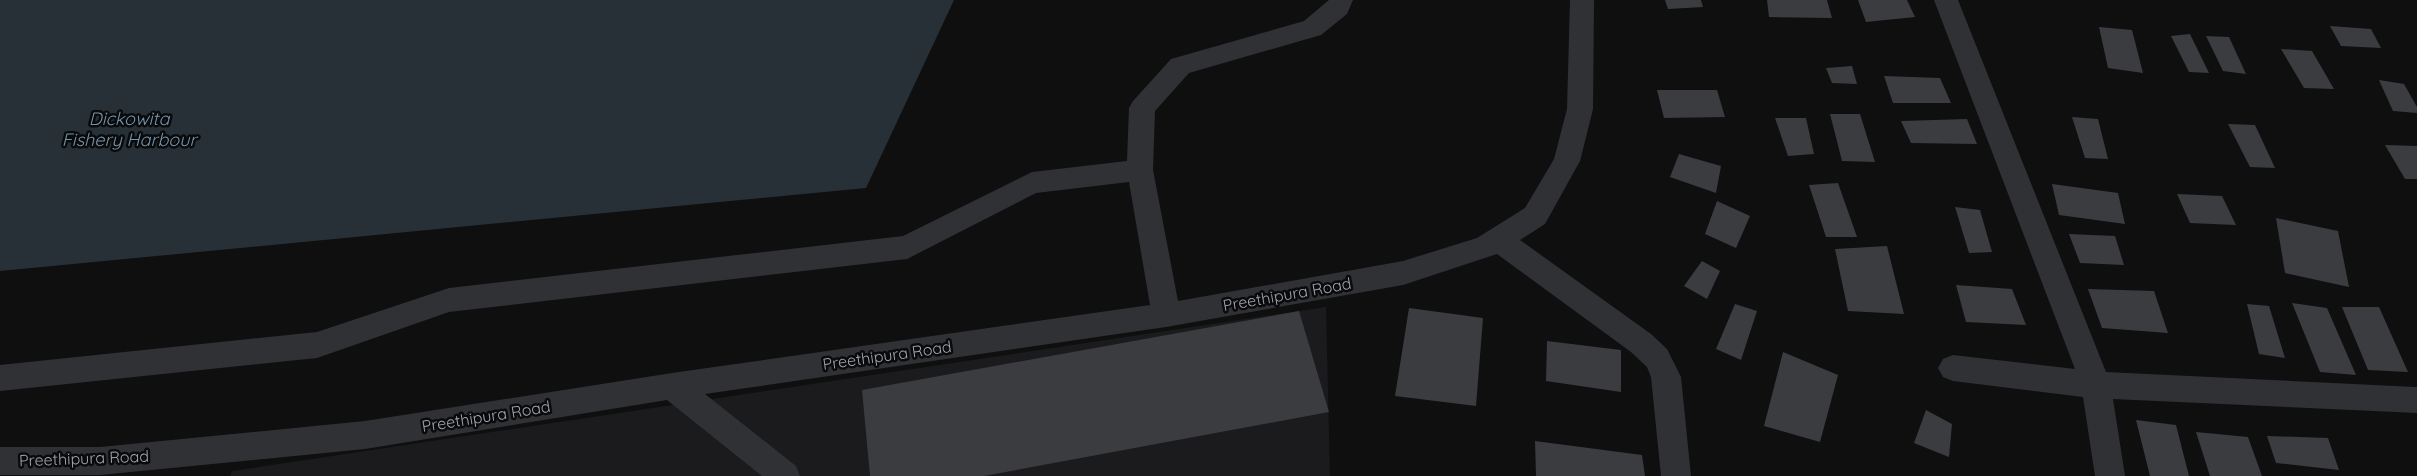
<svg xmlns="http://www.w3.org/2000/svg" width="2417" height="476" viewBox="0 0 2417 476" font-family="Quicksand,sans-serif">
<style>
.built{fill:#1b1b1d}
.water{fill:#273036}
.building{fill:#3b3c40}
.lines{fill:none;stroke-linecap:round;stroke-linejoin:round}
.minor{fill:#303135;fill-rule:evenodd}
.labels{text-anchor:middle;stroke-width:5;stroke-linejoin:round;paint-order:stroke}
.street-label{font-size:16px;fill:#9fa5b2;stroke:#0a0a0b}
.water-label{font-size:18px;font-style:italic;fill:#7395b0;stroke:#0a0a0b}
</style>
<rect width="100%" height="100%" fill="#0f0f10"/>
<path class="built" d="M1326 307 1330 476H230L232 471Z"/>
<path class="water" d="M0 0H954L866 188 0 271Z"/>
<path class="building" d="M1665 0H1701L1703 7 1668 9Z
M1767 0H1827L1832 18 1769 17Z
M1858 0H1907L1915 17 1866 22Z
M2330 26 2371 29 2381 48 2341 46Z
M2099 27 2132 30 2143 73 2108 68Z
M2190 34 2209 73 2189 72 2171 36Z
M2206 36 2229 37 2246 74 2223 71Z
M2281 49 2312 51 2334 89 2304 88Z
M1852 66 1857 84 1832 83 1826 68Z
M1884 76 1940 78 1951 103H1893Z
M2379 80 2404 84 2417 107V113L2393 111Z
M1657 90H1717L1725 117 1664 118Z
M1830 114H1860L1875 162 1842 161Z
M2072 117 2098 119 2108 159 2085 158Z
M1775 118H1806L1814 154 1788 156Z
M1967 119 1977 144 1911 143 1901 121Z
M2228 124 2255 125 2275 168 2250 167Z
M2385 145 2417 146V179H2405Z
M1679 154 1721 166 1716 193 1670 177Z
M1838 183 1857 237H1826L1809 185Z
M2052 184 2118 193 2125 224 2059 215Z
M2177 194 2222 196 2236 225 2190 223Z
M1717 201 1750 216 1736 248 1705 234Z
M1955 207 1980 210 1992 252 1969 253Z
M2276 218 2338 231 2349 287 2285 273Z
M2069 234 2115 236 2124 265 2080 263Z
M1887 246 1904 314 1848 311 1835 249Z
M1702 261 1720 271 1707 299 1684 286Z
M1956 285 2012 289 2026 325 1966 322Z
M2088 289 2154 291 2168 333 2102 328Z
M2292 303 2327 308 2356 375 2320 372Z
M1735 304 1757 311 1741 360 1716 349Z
M2247 304 2269 306 2285 358 2259 354Z
M2342 307H2379L2408 372 2368 370Z
M1409 308 1483 318 1476 406 1395 396Z
M1299 311 1329 412 984 476H870L862 390Z
M1547 341 1621 350V392L1546 381Z
M1783 352 1838 375 1820 442 1764 426Z
M1926 410 1952 424 1949 457 1914 443Z
M2136 420 2176 425 2189 476H2150Z
M2196 432 2248 437 2262 476H2210Z
M2267 436 2328 438 2339 470 2276 463Z
M1535 441 1642 455 1645 476H1536Z"/>
<g class="lines">
<path class="minor" d="M1329 0H1353L1347 14 1321 35 1189 73 1155 111 1153 170 1178 301 1403 261 1477 238 1525 208 1554 159 1567 109 1570 0H1594L1593 109 1580 161 1545 224 1520 240 1651 334 1667 349 1681 377 1691 476H1661L1651 377 1647 367 1631 352 1497 254 1403 285 1166 327 705 394 796 466 800 476H762L667 400 365 449 100 475H0V447H100L365 421 672 373 1150 305 1129 182 1036 193 907 259 449 312 317 358 0 391V365L317 332 449 288 903 236 1032 172 1127 161 1129 108 1133 101 1171 59 1304 21Z
M1934 0H1958L2106 372 2415 387H2417V413L2113 399 2125 476H2095L2083 397 1953 381 1943 377 1938 368 1943 359 1953 355 2075 369Z"/>
</g>
<g class="labels">
<g class="street-label">
<text transform="translate(1287 294) rotate(-10)" y="6">Preethipura Road</text>
<text transform="translate(887 355) rotate(-8)" y="6">Preethipura Road</text>
<text transform="translate(486 416) rotate(-9)" y="6">Preethipura Road</text>
<text transform="translate(84 458) rotate(-2)" y="6">Preethipura Road</text>
</g>
<g class="water-label">
<text x="129" y="125">Dickowita<tspan x="129" dy="21">Fishery Harbour</tspan></text>
</g>
</g>
</svg>
